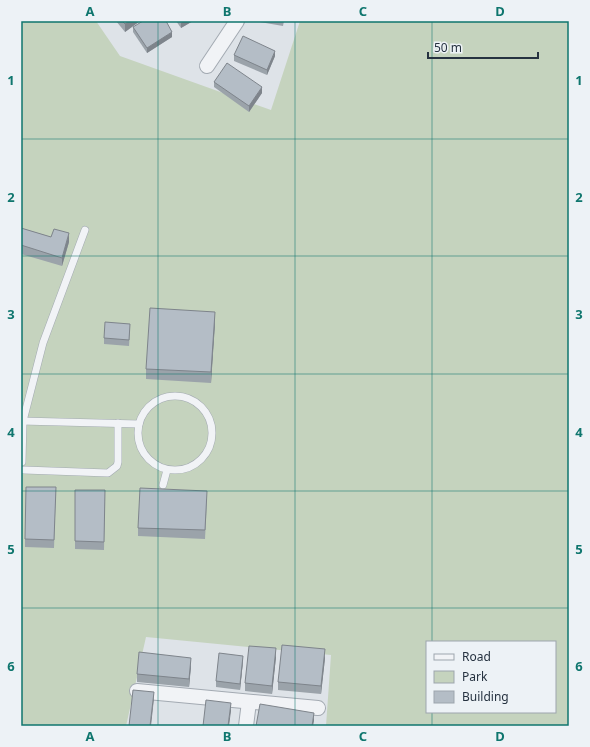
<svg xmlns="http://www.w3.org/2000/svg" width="590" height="747" font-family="'Noto Sans',sans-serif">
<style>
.green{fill:#c5d3be;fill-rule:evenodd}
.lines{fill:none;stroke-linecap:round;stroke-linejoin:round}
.service-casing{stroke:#a3aab2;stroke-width:8}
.minor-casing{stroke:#a3aab2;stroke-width:16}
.service{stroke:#f1f3f6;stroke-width:7}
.minor{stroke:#f1f3f6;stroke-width:14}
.wall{fill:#9ba3aa}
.shaded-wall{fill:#7e848b}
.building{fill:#b4bdc6;stroke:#7e848b}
.grid{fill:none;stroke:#0f766e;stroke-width:1;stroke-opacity:0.55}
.neatline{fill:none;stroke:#0f766e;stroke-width:1.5}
.grid-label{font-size:13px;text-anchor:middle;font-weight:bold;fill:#0f766e}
</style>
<rect width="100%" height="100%" fill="#dee3e8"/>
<path class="green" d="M21,21H96L120,56L271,110L300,21H569V726H326L331,655L146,637L126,726H21ZM427,642H555V712H427Z"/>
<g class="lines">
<defs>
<g id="service">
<circle cx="175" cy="433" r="37"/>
<path d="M21,421L139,424"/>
<path d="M22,462L23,421L43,343L85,230"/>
<path d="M24,470L108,473L117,466L118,462V423"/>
<path d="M163,485L167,470"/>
</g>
<g id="minor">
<path d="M207,66L237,21"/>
<path d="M137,691L318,708"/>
<path d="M246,726L249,702"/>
</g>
</defs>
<use href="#service" class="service-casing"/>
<use href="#minor" class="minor-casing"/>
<use href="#service" class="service"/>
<use href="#minor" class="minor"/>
</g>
<g class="wall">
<path d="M116,21H140L125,32Z"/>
<path d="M176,21H193L181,28Z"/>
<path d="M254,21H284L283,26Z"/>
<path d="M133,27L172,37L147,53L133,32Z"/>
<path d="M234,55L275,56L267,75L234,61Z"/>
<path d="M214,82L262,93L249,112L214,87Z"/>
<path d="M21,228L51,237L69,242L62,266L21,254Z"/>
<path d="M215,323L211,383L146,379V369Z"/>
<path d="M130,330L129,346L104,344V338Z"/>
<path d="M56,487L54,548L25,547V539Z"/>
<path d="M75,490H105L104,550L75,549Z"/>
<path d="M207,499L205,539L138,536V528Z"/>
<path d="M276,657L272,694L245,691V683Z"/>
<path d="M325,658L321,694L278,690V682Z"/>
<path d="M243,661L240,690L216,687V681Z"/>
<path d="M191,666L189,687L137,682V674Z"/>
</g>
<g class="shaded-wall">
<path d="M129,21H140L125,32V24Z"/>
<path d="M184,21H193L181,28V23Z"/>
<path d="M172,32V37L147,53V48Z"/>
<path d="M275,51V56L267,75V70Z"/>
<path d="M262,87V93L249,112V106Z"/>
<path d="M69,233V242L62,266V258Z"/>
<path d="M215,312V323L211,383V372Z"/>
<path d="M276,648V657L272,694V686Z"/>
<path d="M325,649V658L321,694V686Z"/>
<path d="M243,656V661L240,690V684Z"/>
<path d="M191,658V666L189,687V679Z"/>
<path d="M154,692V698L151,726H150Z"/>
<path d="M231,703V711L229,726H228Z"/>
<path d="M314,713V721L313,726H312Z"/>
</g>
<g class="building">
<path d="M122,21H129L125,24Z"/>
<path d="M143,21H166L172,32L147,48L133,27Z"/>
<path d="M243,36L275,51L267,70L234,55Z"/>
<path d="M227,63L262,87L249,106L214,82Z"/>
<path d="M21,228L51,237L54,229L69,233L62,258L21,245Z"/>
<path d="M150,308L215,312L211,372L146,369Z"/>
<path d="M105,322L130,324L129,340L104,338Z"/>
<path d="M26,487H56L54,540L25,539Z"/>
<path d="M140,488L207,491L205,530L138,528Z"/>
<path d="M75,490H105L104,542L75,541Z"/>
<path d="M282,645L325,649L321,686L278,682Z"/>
<path d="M249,646L276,648L272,686L245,683Z"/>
<path d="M139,652L191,658L189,679L137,674Z"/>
<path d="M219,653L243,656L240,684L216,681Z"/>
<path d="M133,690L154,692L150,726H129Z"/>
<path d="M206,700L231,703L228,726H203Z"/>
<path d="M260,704L314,713L312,726H256Z"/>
</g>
<path class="grid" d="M158,21V726M295,21V726M432,21V642M21,139H569M21,256H569M21,374H569M21,491H569M21,608H569M432,712V726"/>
<rect width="590" height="747" fill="none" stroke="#edf2f6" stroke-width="44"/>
<rect x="426" y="641" width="130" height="72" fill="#edf2f6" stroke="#9da5ad"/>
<rect x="434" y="654" width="20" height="6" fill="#f1f3f6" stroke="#9da5ad"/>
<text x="462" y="661" font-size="12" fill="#263240">Road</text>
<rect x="434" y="671" width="20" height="12" fill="#c5d3be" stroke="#9da5ad"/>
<text x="462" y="681" font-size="12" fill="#263240">Park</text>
<rect x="434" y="691" width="20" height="12" fill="#b4bdc6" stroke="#9da5ad"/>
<text x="462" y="701" font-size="12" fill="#263240">Building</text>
<path d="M428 52v6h110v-6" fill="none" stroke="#263240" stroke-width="2"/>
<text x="434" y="52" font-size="12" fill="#263240" stroke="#edf2f6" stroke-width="3" paint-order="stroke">50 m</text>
<rect x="22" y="22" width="546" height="703" class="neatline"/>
<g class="grid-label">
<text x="90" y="16">A</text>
<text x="227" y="16">B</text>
<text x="363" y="16">C</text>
<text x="500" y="16">D</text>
<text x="11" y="85">1</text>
<text x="579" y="85">1</text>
<text x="11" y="202">2</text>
<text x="579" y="202">2</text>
<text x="11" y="319">3</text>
<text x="579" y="319">3</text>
<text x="11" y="437">4</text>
<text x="579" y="437">4</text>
<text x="11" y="554">5</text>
<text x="579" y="554">5</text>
<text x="11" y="671">6</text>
<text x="579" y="671">6</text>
<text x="90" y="741">A</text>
<text x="227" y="741">B</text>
<text x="363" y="741">C</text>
<text x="500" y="741">D</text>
</g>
</svg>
